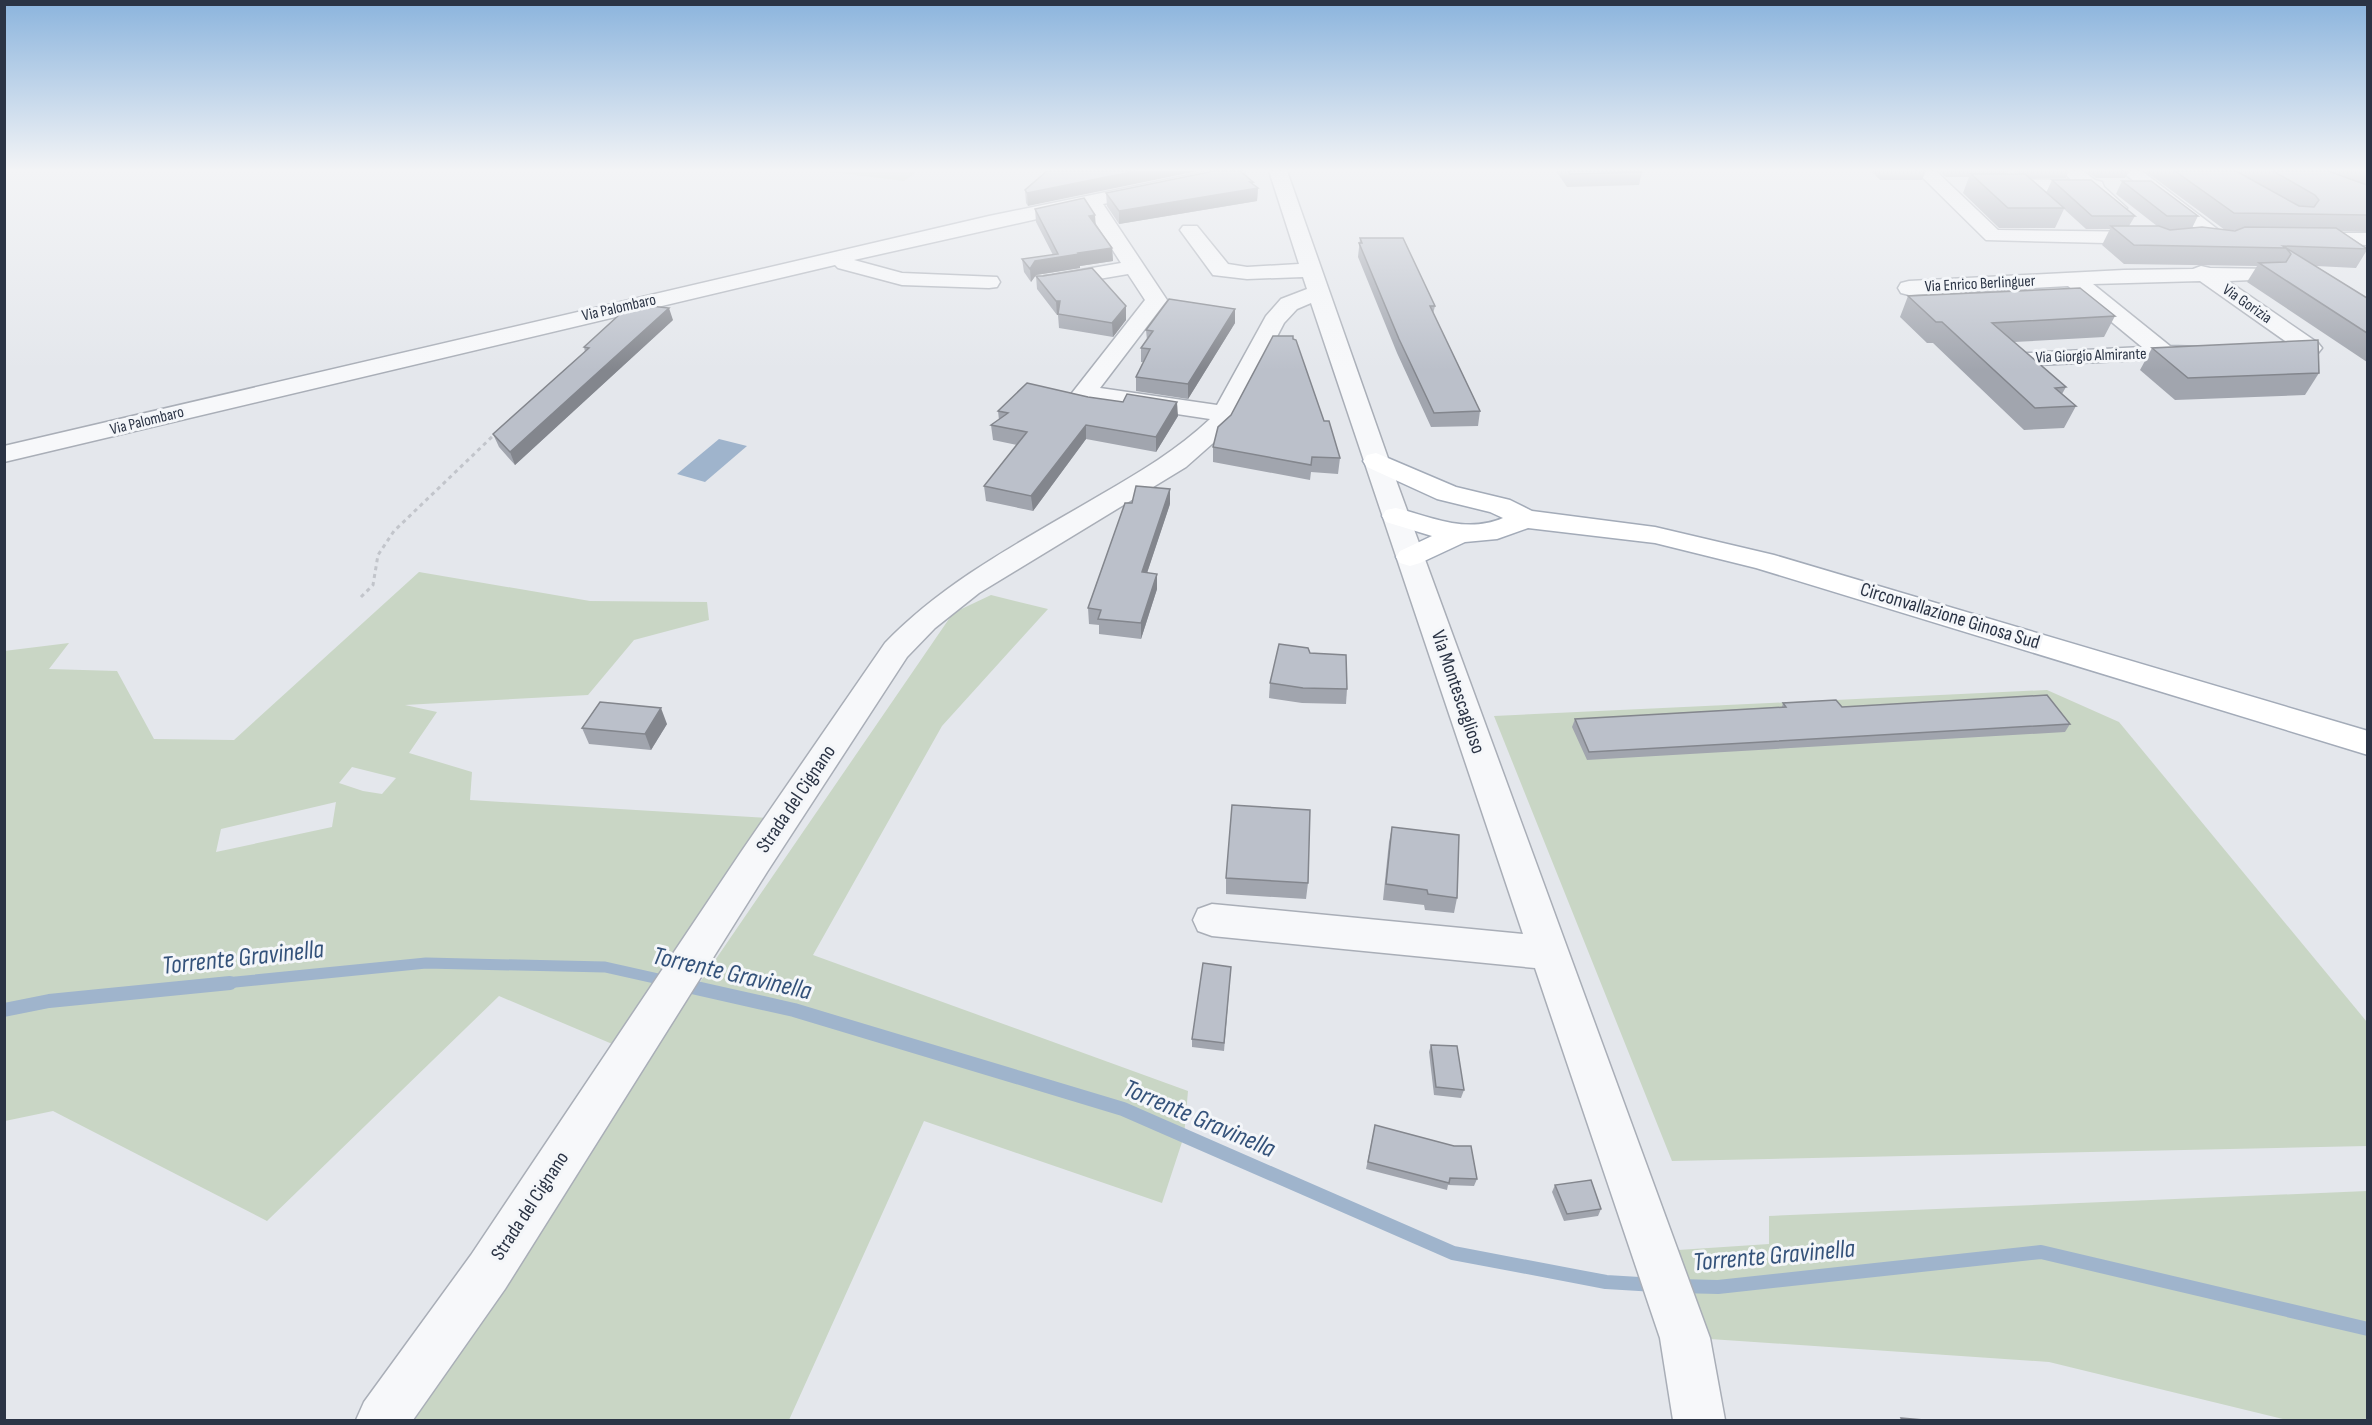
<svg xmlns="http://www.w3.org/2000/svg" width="2372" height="1425" font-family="'Sofia Sans Condensed',sans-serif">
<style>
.green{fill:#c9d6c5;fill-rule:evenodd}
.water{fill:#9fb4cc}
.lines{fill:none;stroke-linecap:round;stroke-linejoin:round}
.stream-far1{stroke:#9fb4cc;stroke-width:11}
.stream{stroke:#9fb4cc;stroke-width:14}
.minor-casing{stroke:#a9aeb7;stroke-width:3}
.major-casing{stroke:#a3abb8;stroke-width:3}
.path{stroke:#c2c5cb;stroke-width:3;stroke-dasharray:4 4;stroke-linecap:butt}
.minor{fill:#f7f8fa;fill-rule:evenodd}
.major{fill:#fff;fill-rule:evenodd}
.wall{fill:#a1a5ae;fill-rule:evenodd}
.shaded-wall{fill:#83868d}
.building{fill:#bbc0ca;stroke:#83868d;stroke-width:1.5}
.labels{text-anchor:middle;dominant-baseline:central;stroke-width:6;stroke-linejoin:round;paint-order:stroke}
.far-street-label{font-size:16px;fill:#2b3445;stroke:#f4f6f9}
.street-label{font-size:20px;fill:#2b3445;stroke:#f4f6f9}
.near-water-label{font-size:26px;font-style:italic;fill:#34527a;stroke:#f4f6f9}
</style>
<rect width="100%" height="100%" fill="#e4e7ec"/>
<g class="green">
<path d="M822,171H918L904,181Z"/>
<path d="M419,572L590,601L707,602L709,620L634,640L588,695L405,705L437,712L409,753L472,772L470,800L769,818L617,1046L499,996L267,1221L53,1111L5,1121L4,651L69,643L49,669L117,671L154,739L234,740ZM352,767L396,778L382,794L363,791L339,783ZM336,802L332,827L216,852L221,829Z"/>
<path d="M991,595L1048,609L942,726L813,955L1188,1091L1184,1136L1162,1203L924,1121L789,1420H400L953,613Z"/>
<path d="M2047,690L2119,722L2367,1022V1146L1672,1161L1494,716Z"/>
<path d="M2367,1191V1420H2287L2049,1362L1710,1339L1678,1250L1769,1244V1216Z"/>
</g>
<path class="water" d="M719,439L747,446L705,482L677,474Z"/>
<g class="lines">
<path class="stream-far1" d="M215,984L426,963L605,967L681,984"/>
<g class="stream">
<path d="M674,983L794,1010L1123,1109L1453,1253L1606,1282L1656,1285"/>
<path d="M4,1010L49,1001L230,983"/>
<path d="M1678,1286L1718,1287L2041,1252L2368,1329"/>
</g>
<defs>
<g id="minor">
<path d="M1209,171H1245L1243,175L1236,177L1103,204L1167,300L1100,388L1217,405L1266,316L1281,299L1307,289L1303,277L1247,279L1213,275L1180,230L1183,226H1197L1228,264L1247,267L1299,264L1269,171H1287L1389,461L1710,1338L1725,1420H1673L1660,1338L1535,968L1212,936L1198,931L1193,920L1198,909L1212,904L1523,934L1311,303L1297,309L1284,323L1229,429L1186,467L979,593L935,628L907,657L767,872L505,1289L413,1420H356L364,1402L471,1255L741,852L885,643C947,579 1026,539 1102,494C1140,472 1177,450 1210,419L1084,400L1075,398L1072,393L1145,300L1128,274L1052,287L1044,286L1041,281L1044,276L1052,275L1121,263L1086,208L854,260L902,273L997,277L1000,282L997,287L989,288L902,285L838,268L835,265L4,462V446L989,216Z"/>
<path d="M1916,171H1936L1998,230L2149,232L2156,234L2159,238L2156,242L2149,244L1986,240Z"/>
<path d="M2063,171H2083L2095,180L2102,182L2104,187L2127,208L2124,212H2110L2085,192L1993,191L1986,189L1983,185L1986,181L1993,179L2071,180Z"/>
<path d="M2121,171H2142L2251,255L2248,259L2241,261L2234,259Z"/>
<path d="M2309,233H2368V245L2302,243L2299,239L2302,235Z"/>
<path d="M2201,266L2210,268L2274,269L2277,274L2274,279L2228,281L2318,343L2322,348L2318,353L2310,355L2302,353L2200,281L2093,284L2170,346L2203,347L2207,352L2203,357L2017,366L2009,364L2005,359L2009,354L2142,347L2068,286L1909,295L1901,293L1898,288L1901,283L1909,281L2124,270L2193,269Z"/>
</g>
<path id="major" d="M1376,453L1456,487L1510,500L1532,511L1655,527L1774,555L2368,731V755L1756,568L1655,543L1528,528L1497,539L1465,542L1420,563L1410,566L1400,563L1396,557L1400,551L1432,536L1386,522L1382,516L1386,510L1396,508C1432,517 1466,534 1503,518L1490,512L1437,499L1367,467L1363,461L1367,455Z"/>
</defs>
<use href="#minor" class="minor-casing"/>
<use href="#major" class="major-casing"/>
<path class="path" d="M361,597L373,585L378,555L394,531L496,433"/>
<use href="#minor" class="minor"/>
<use href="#major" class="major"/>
</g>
<g class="wall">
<path d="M1047,171L1028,206L1026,203L1025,190Z"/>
<path d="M1556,171H1641L1642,172L1639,185L1567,187Z"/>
<path d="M1871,171H1926L1922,180H1880Z"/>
<path d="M1939,171H2069L2066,178H2029L2046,193L2052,180L2135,216L2129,226H2157L2116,194L2122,181L2198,216L2192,228L2235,231L2239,230H2225L2145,171H2367V232L2341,231L2367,248V250L2356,268L2316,266L2367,298V362L2247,282L2257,266L2124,264L2102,245L2110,229H2086L2064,209L2055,228H1999L1963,193L1969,177H1946ZM2013,171L2020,174H2006L2007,172Z"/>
<path d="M2087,171H2129L2125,178H2096Z"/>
<path d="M1253,185L1258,188L1257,201L1119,224L1107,206L1106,193Z"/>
<path d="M1035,209L1096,225L1112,248L1113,261L1080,266V268L1036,275L1031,282L1024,272L1022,259L1053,255L1036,222Z"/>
<path d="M1360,238L1435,306L1433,314L1480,411L1478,426L1431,427L1397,353L1358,257Z"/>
<path d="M1036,276L1126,306V320L1113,337L1059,328L1058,315H1057L1037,289Z"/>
<path d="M1908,296L2115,316L2104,337L2014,342L2066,387L2062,394L2076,406L2064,428L2024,430L1933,343H1927L1900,317Z"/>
<path d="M673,320L515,465L499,447L493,434L585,352L584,347Z"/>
<path d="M1235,323L1188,399L1136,391V377L1143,362H1141V348L1147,340L1146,330Z"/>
<path d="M1293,339L1324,421L1340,458L1338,474L1311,472L1310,480L1213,462V447L1231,415Z"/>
<path d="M2152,348L2319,373L2305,395L2175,400L2140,370Z"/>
<path d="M998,411L1178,416L1156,452L1086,439L1033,511L986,501L984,486L1017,445L993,440L991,425L999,420Z"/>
<path d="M1170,504L1147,573L1157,574V589L1141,639L1099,634V625L1089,624L1088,608Z"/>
<path d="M1310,653L1347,689L1346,704L1302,703L1269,698L1270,683Z"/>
<path d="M1783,703L1842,707L2070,724L2065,732L1587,760L1572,727L1575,719L1782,707Z"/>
<path d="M667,724L651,750L589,744L582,728Z"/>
<path d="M1392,827L1457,898L1454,913L1425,910L1424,905L1383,900L1389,842Z"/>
<path d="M1226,878L1308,883L1306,899L1226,894Z"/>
<path d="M1231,967L1224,1051L1192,1047V1039Z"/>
<path d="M1431,1045L1464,1090L1461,1098L1434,1095L1429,1052Z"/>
<path d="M1375,1125L1477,1179L1474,1186L1448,1185L1447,1190L1366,1169Z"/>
<path d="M1555,1185L1601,1209L1598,1216L1564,1221L1552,1192Z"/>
</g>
<g class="shaded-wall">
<path d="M1136,171H1198L1028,206L1027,193Z"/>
<path d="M1253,182V189L1258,188L1257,201L1119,224V211Z"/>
<path d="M1095,215L1096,228L1089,216Z"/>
<path d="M1112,248L1113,261L1080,266V268L1036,275L1031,282L1030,269L1035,261L1078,253Z"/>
<path d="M1056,301H1060L1058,315H1057Z"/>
<path d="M1126,306V320L1113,337L1112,323Z"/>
<path d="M669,308L673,320L515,465L510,452Z"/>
<path d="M1235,309V323L1188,399V384Z"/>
<path d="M1177,402L1178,416L1156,452V437Z"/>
<path d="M1086,425V439L1033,511L1031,496Z"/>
<path d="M1170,489V504L1142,588V572Z"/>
<path d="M1157,574V589L1141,639V623Z"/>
<path d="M661,708L667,724L651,750L645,734Z"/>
</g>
<g class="building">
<path d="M1047,171H1136L1027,193L1025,190Z"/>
<path d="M1214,171H1240L1253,182H1250L1258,188L1119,211L1106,193Z"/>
<path d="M1568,171H1641L1642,172L1570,174Z"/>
<path d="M2175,171H2236L2299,206L2314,207L2319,200L2315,195L2273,171H2328L2367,185V215L2234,213Z"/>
<path d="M1971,174H2025L2064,208H2008Z"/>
<path d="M2052,180H2091L2135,216H2092Z"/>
<path d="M2122,181H2151L2198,216H2167Z"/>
<path d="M1084,198L1095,215L1089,216L1112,248L1078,253L1079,254L1035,261L1030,269L1022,259L1058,254L1035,209Z"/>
<path d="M2111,226H2159L2170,230L2202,227L2235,231L2245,227L2336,228L2367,249L2283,246L2367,298V333L2259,263L2286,262L2291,254L2286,248L2134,245Z"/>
<path d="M1360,238H1403L1435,306H1430L1480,411L1434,413L1399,339L1359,243H1362Z"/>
<path d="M1092,268L1126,306L1112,323L1058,314L1060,301H1056L1036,276H1043Z"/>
<path d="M2080,288L2115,316L1992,323L2066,387L2055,388L2076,406L2035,408L1942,322H1936L1908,296Z"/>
<path d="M1169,299L1235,309L1188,384L1136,377L1150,349L1141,348L1153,331L1146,330Z"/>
<path d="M631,304L669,308L510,452L493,434L589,348L584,347Z"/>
<path d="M1273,336H1293V339L1296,340L1324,421H1329L1340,458L1312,457L1311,465L1213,447L1218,427L1231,415Z"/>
<path d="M2318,340L2319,373L2188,378L2152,348Z"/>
<path d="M1027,383L1088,397L1123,402L1127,394L1177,402L1156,437L1086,425L1031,496L984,486L1027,432L991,425L1008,413L998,411Z"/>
<path d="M1136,486L1170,489L1142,572L1157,574L1141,623L1098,619L1101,610L1088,608L1125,503H1132Z"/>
<path d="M1279,644L1308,648L1310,653L1346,655L1347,689L1303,688L1270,683Z"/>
<path d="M2047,695L2070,724L1589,752L1575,719L1786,707L1783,703L1836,700L1842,707Z"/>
<path d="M600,702L661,708L645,734L582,728Z"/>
<path d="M1232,805L1310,810L1308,883L1226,878Z"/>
<path d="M1392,827L1459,835L1457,898L1428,894L1427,890L1386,884Z"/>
<path d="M1203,963L1231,967L1224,1043L1192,1039Z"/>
<path d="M1431,1045L1457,1046L1464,1090L1436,1087Z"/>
<path d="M1375,1125L1454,1146H1471L1477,1179L1450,1178L1449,1183L1368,1162Z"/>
<path d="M1591,1180L1601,1209L1567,1214L1555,1185Z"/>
<path d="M1901,1418L1924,1420H1902Z"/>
</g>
<linearGradient id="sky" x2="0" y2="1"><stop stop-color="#8bb4dd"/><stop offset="0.46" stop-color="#f3f4f6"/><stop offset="1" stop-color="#f3f4f6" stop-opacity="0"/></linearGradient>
<rect width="2372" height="370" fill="url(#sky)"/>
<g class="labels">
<g class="far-street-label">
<text transform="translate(1980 284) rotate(-3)">Via Enrico Berlinguer</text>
<text transform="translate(2247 304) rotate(35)">Via Gorizia</text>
<text transform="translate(619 308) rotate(-13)">Via Palombaro</text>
<text transform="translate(2091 356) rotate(-2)">Via Giorgio Almirante</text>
<text transform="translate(147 421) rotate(-14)">Via Palombaro</text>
</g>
<g class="street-label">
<text transform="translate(1950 616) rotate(17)">Circonvallazione Ginosa Sud</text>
<text transform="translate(1458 692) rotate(71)">Via Montescaglioso</text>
<text transform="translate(796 799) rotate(-56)">Strada del Cignano</text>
<text transform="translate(530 1206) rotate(-57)">Strada del Cignano</text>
</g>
<g class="near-water-label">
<text transform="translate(243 958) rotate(-6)">Torrente Gravinella</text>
<text transform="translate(732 974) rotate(13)">Torrente Gravinella</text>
<text transform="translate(1199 1119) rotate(23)">Torrente Gravinella</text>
<text transform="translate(1774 1256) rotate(-5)">Torrente Gravinella</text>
</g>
</g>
<rect width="2372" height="1425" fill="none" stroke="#2b3445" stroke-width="12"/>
</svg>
